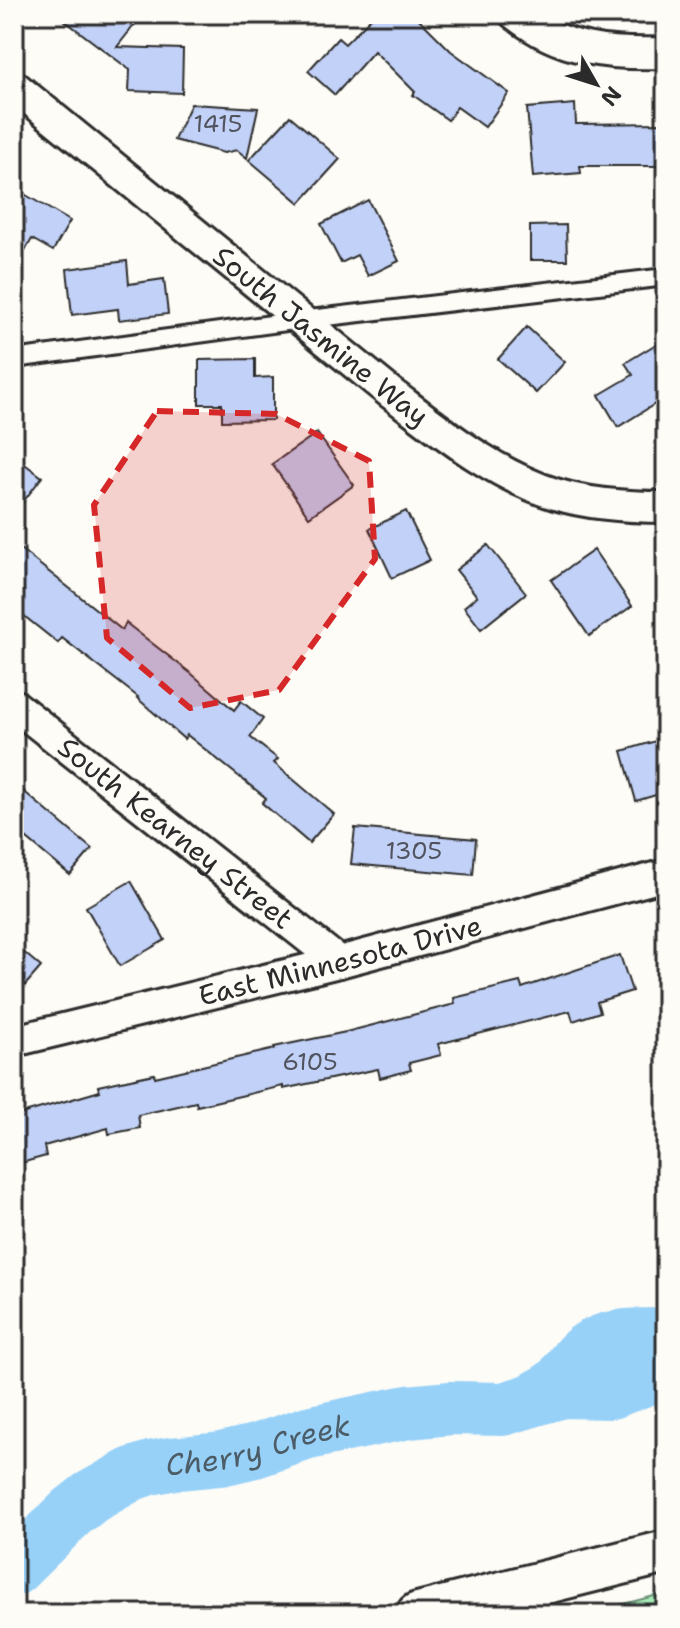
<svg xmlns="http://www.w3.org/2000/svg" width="680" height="1628" font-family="'Shantell Sans',sans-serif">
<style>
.green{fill:#a6edb9;stroke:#688c72;stroke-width:2}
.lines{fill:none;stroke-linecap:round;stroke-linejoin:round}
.river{stroke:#98d1f8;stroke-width:54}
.building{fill:#c2d1f7;stroke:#2b2b2b;stroke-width:2}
.lane-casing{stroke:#2b2b2b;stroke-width:22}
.street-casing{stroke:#2b2b2b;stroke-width:36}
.secondary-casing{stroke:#2b2b2b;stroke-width:48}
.lane{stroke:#fdfcf7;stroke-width:16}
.street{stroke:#fdfcf7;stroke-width:30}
.secondary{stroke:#fdfcf7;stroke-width:42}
.marked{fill:#d62828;fill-opacity:0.2;stroke:#d62828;stroke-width:6;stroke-dasharray:16 10;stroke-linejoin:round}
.labels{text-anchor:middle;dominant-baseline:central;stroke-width:7;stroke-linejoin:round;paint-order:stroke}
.number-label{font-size:24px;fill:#51545e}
.street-label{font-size:28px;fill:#2b2b2b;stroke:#fdfcf7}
.water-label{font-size:30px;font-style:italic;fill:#4c5d68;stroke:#fdfcf7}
</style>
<rect width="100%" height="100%" fill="#fdfcf7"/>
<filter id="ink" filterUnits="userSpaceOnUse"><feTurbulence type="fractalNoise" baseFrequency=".0125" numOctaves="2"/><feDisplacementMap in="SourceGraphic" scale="16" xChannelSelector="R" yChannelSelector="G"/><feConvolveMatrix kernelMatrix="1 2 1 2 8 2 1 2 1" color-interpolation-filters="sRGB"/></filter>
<g filter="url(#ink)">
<path class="green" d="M666,1593V1614H584Z"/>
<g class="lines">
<g class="river">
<path d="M532,1400C544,1393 554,1388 563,1378C569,1370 574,1360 582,1353C603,1333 639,1335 666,1335"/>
<path id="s1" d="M14,1569L72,1512L91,1497L132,1474L150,1468L170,1464L221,1459L255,1451L308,1433L408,1412L451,1408L503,1409L563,1391L611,1392L648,1378L666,1375"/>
</g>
</g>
<g class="building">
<path d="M56,14H143L117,47L183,49L182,93L129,91L130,70Z"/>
<path d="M375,14H414L451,51L509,93L485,127L457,107L448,120L413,95L415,92L374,51L335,95L308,71L338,38L345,44Z"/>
<path d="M191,104L258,108L247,158L237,150L224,153L174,140Z"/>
<path d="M575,104L576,124L666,123V166H580L581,173L533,177L527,108Z"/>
<path d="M290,116L340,159L300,203L249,160Z"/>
<path d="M14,188L70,221L53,251L32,239L14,270Z"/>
<path d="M368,200L399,261L368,276L357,255L341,263L321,224Z"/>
<path d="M566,225L567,260H530V226Z"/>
<path d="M127,261L129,284L164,279L168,314L119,320L118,309L72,315L67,269Z"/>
<path d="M527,327L565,362L536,393L498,359Z"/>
<path d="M666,338V397L618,427L599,395L633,375L625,363Z"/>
<path d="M255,359V378L273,377V420L222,421V404H199V360Z"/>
<path d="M317,433L354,485L309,517L272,464Z"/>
<path d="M14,456L42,477L14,514Z"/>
<path d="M406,511L430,560L392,578L369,529Z"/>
<path d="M14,544L122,630L126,623L193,675L234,710L241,701L263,719L250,737L278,759L274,763L334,814L309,843L262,803L266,798L187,735L184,739L137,698L138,697L62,638L58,643L14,608Z"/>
<path d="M488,545L526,593L481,629L464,607L477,596L456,570Z"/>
<path d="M594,550L632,606L589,636L551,580Z"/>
<path d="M666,738V792L636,801L622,751Z"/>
<path d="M14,783L92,849L70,875L14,828Z"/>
<path d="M355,828L476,839L473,875L351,864Z"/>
<path d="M131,881L165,940L120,966L86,907Z"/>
<path d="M14,944L41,967L14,998Z"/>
<path d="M620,955L632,991L597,1002L600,1012L573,1021L570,1011L438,1044L441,1055L409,1063L411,1070L380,1078L378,1069L283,1089V1086L197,1106L196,1102L138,1115L140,1128L109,1134L108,1128L44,1146L46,1156L14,1165V1116L100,1091L98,1086L154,1074L155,1077L275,1049L274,1047L346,1032L455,1004L454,998L520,982L522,988Z"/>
</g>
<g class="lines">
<defs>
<path id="lane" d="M14,359L301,320L666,277"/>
<g id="street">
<path d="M515,14C561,51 609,55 666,53"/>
<path id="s2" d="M14,86L392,394C442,432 494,475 555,494C591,505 629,507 666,507"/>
<path id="s3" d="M14,705L339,962"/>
<path id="s4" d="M14,1041L339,962L666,875"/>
</g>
<path id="secondary" d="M418,1614L666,1552"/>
</defs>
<use href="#lane" class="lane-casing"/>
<use href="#street" class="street-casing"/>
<use href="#secondary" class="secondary-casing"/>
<use href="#lane" class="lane"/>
<use href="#street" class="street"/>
<use href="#secondary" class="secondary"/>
</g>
</g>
<path class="marked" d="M157,411L276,414L369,461L375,559L279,690L190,708L107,638L94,505Z"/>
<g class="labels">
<g class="number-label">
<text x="218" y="124">1415</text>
<text x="414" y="851">1305</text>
<text x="310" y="1062">6105</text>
</g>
<g class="street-label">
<text stroke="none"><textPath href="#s2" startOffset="396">South Jasmine Way</textPath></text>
<text stroke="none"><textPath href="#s3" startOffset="206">South Kearney Street</textPath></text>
<text stroke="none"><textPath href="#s4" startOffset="336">East Minnesota Drive</textPath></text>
</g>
<g class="water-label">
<text stroke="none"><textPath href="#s1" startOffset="282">Cherry Creek</textPath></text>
</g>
</g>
<rect width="680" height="1628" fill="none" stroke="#fdfcf7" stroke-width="48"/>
<rect x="24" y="24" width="632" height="1580" fill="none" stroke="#2b2b2b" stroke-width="3" filter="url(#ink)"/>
<g transform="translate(596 84) rotate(129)" stroke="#fdfcf7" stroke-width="6" paint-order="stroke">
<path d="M0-6L14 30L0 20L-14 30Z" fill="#2b2b2b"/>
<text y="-12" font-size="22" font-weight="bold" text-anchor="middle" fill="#2b2b2b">N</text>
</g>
</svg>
